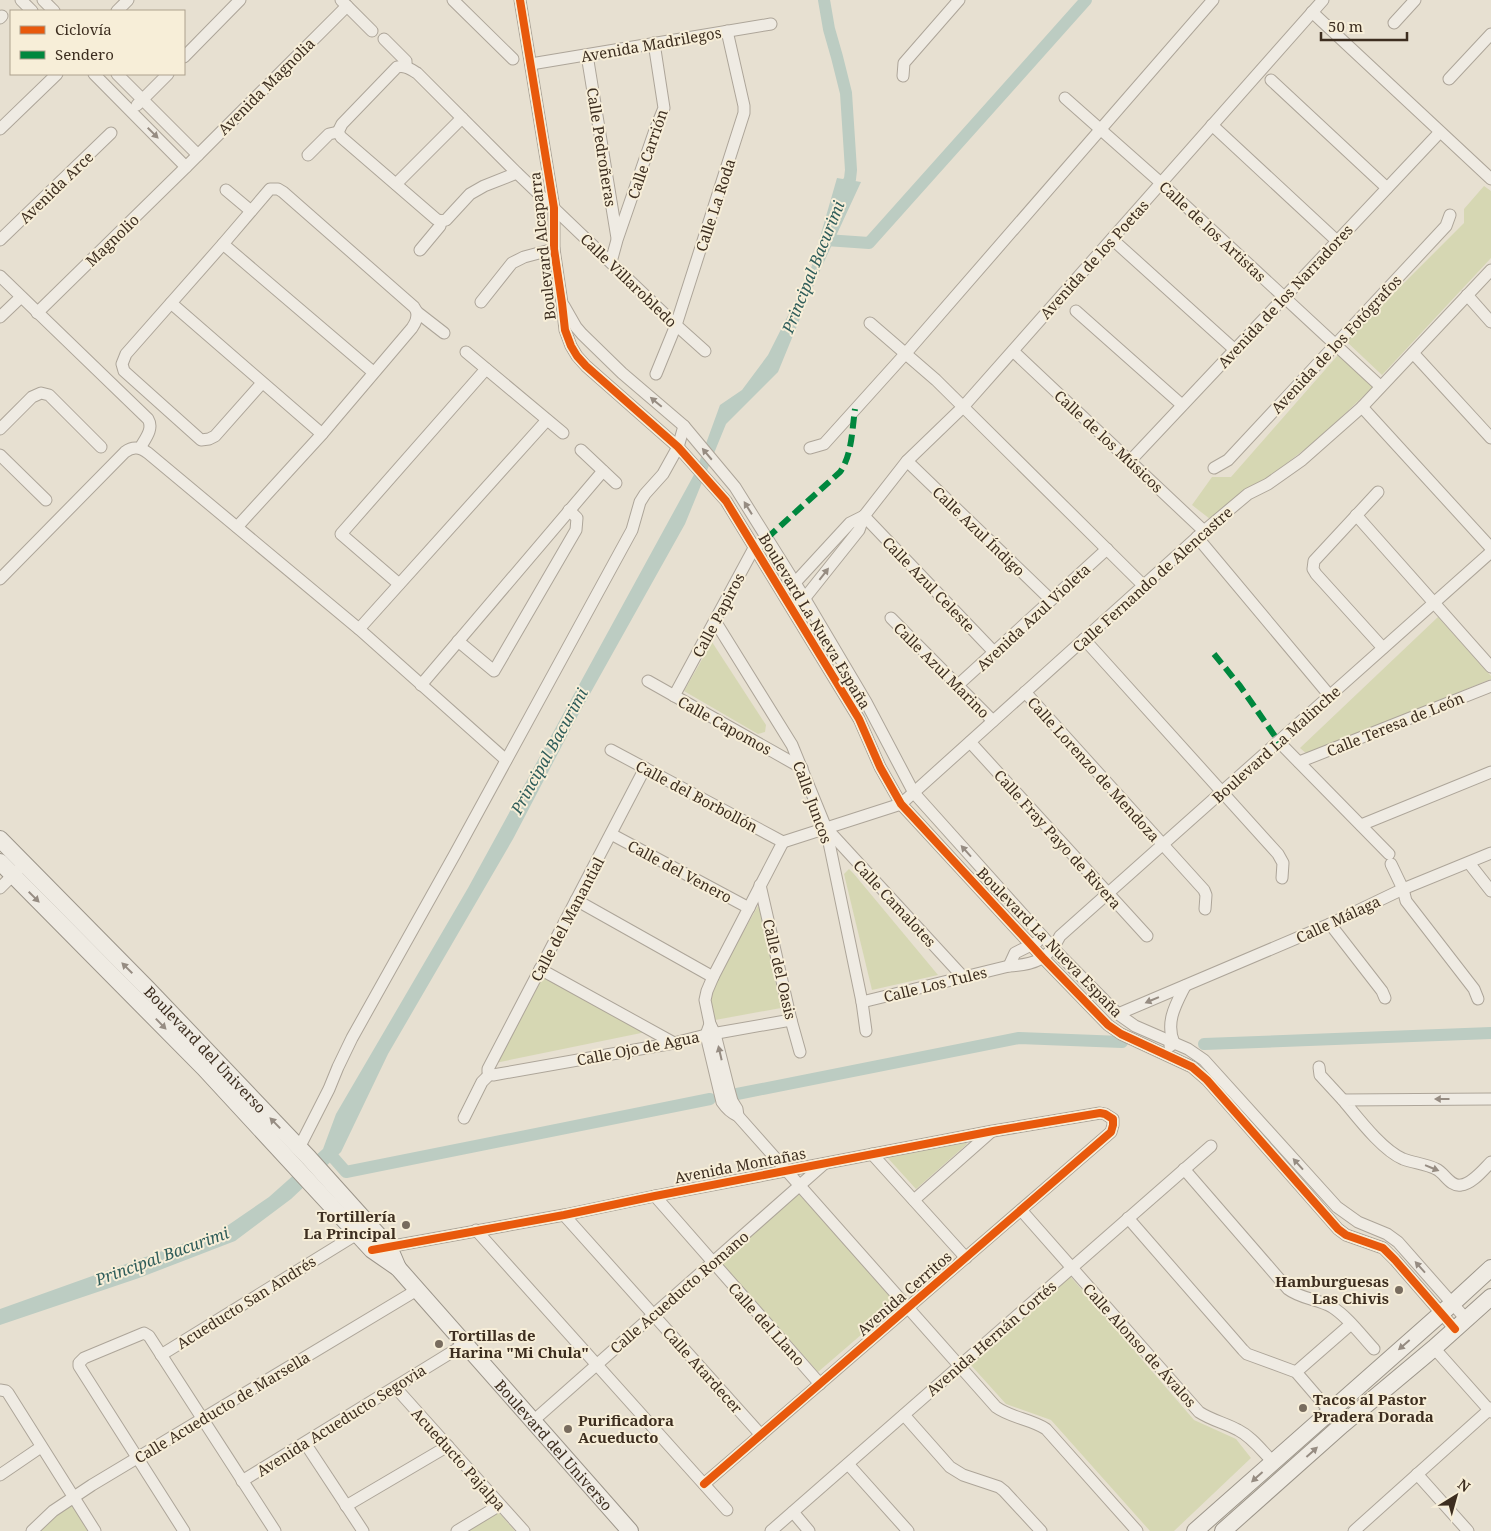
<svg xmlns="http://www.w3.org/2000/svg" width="1491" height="1531" font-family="'Noto Serif',serif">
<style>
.green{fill:#d6d7b3}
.water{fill:#bcccc2}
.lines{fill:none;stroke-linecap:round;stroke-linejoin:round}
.canal{stroke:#bcccc2;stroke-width:12}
.street-casing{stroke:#ada599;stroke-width:13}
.secondary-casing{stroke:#9c958a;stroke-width:18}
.street{stroke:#efebe3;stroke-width:11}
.secondary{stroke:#efebe3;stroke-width:16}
.quiet{stroke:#00873e;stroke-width:6;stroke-dasharray:12 6;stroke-linecap:butt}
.cycleway-casing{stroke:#f7eed8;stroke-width:11}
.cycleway{stroke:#e8590c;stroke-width:8}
.oneway{fill:#968c82}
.poi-dot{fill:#786c5e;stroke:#f7eed8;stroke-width:2}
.labels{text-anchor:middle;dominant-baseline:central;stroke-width:4;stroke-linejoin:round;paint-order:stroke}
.street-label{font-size:15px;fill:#3d2e20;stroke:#f7eed8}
.poi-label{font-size:15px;font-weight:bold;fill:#3d2e20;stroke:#f7eed8;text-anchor:start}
.water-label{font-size:16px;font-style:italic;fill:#2f5d5a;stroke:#f7eed8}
</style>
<rect width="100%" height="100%" fill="#e7e0d1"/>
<g class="green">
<path d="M1484,186L1491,191V258L1382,375L1346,341L1464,223V209Z"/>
<path d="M1338,355L1373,387L1318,439L1266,479L1210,519L1192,505L1212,477H1231Z"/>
<path d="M1438,617L1491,676V679L1307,754L1300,748Z"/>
<path d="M712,642L766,725L765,732L758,734L684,691Z"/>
<path d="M849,869L854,874L938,975L872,990L844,874Z"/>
<path d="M759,904L781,1008L715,1020L709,993Z"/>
<path d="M541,974L646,1032L495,1063Z"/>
<path d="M965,1141L967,1144L916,1189L886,1156Z"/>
<path d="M797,1192L898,1303L818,1372L720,1261Z"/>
<path d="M1070,1276L1194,1420L1236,1439L1251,1458L1174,1531H1150L1051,1420L1006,1404L969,1363Z"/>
<path d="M69,1496L91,1531H31Z"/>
<path d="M494,1507L515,1531H457Z"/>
</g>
<path class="water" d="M837,178L861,182L817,277L778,372L726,424L685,524L577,717L513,839L388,1054L341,1152L291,1199L235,1241L139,1278L0,1325V1309L221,1230L269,1197L323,1149L336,1114L468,888L696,471L720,405L742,390L768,355L810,272Z"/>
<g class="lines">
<g class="canal">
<path d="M824,0L829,29L837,57L846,93L851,170L850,179L842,195"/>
<path d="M826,240L869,243L1086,0"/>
<path d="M1204,1044L1491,1033"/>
<path d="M737,1094L1019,1038L1122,1042"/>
<path d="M331,1155L346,1172L710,1099"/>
</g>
<defs>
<g id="street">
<path d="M21,0L32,11"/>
<path d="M43,0L54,11"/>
<path d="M341,0L372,31"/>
<path d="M453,0L513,59"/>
<path d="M520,0L554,208V249L562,303L565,330L571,346L577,356L586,366L678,447L726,501L859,719L880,767L901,804L1043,958L1108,1025L1121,1034L1192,1067L1207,1080L1338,1229L1346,1235L1383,1248L1395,1260L1455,1329"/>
<path d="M117,11L128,0"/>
<path d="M1312,12L1491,179"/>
<path d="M0,18L2,16"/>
<path d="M1394,23L1415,0"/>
<path d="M384,39L406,61V67"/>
<path d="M587,55L617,238"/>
<path d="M184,57L240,0"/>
<path d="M531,64L771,24"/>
<path d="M94,74L186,167"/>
<path d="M117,74L198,155"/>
<path d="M903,76L904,63L959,0"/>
<path d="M1449,79L1491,34"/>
<path d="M1271,80L1387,188"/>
<path d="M1065,98L1161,183L1380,386"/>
<path d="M137,105L168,74"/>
<path d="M1212,125L1337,241"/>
<path d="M0,129L57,74"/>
<path d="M338,132L342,124L397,67C405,65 410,69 417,73L517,173L676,325L705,351"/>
<path d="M338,132L341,137L436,219L441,221L446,220L470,194L484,186L517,173"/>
<path d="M308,155L329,134L338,132"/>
<path d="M396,184L462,118"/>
<path d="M226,190L251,211"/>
<path d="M1112,239L1235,350"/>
<path d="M0,240L111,133"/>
<path d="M223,244L373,372"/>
<path d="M420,250L440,226L441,221"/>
<path d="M611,262L617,240L655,130L664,108L654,43"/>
<path d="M0,276L148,419C154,429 145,439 140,448"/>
<path d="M1467,295L1491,322"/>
<path d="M481,302L512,263L524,257L554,249"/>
<path d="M171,303L322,434"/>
<path d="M564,306L576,327L582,334L622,373L684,426L735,487L805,599L866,702L914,793L1054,949L1118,1014L1135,1026L1188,1049L1204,1060L1337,1207L1358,1222L1387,1234L1398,1242L1466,1319"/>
<path d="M1076,311L1182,405"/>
<path d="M37,313L186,167L347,6"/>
<path d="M0,317L21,297"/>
<path d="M870,323L936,380L1144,586"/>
<path d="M1013,351L1204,531"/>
<path d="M466,352L563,433"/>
<path d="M1413,353L1491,438"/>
<path d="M656,374L676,325L744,113V106L727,31"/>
<path d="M262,383L215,436L209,439L201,440L124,371L122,364L126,354L223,244L270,189H278L283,192L414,307L417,312L444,333"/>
<path d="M1362,407L1491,548"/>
<path d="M0,429L32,397L41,393L49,395L101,447"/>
<path d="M810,448L824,444L906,353L1213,0"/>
<path d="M581,450L616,483"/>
<path d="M0,455L46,500"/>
<path d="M907,461L1051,600"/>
<path d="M1130,461L1440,132"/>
<path d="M1214,468L1228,460L1446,226L1450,215"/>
<path d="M1378,492L1314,561L1313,569L1316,574L1383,648"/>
<path d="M1356,515L1491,667"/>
<path d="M864,516L994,652"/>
<path d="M237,527L322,434L412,328C416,322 417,319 417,312"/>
<path d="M1197,537L1330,696"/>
<path d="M0,579L125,452C133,446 140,447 148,453L359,629L506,760"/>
<path d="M399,584L341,534L486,369"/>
<path d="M791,587L850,523L864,516"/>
<path d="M800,604L859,530L864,516L907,461L963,407L1323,0"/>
<path d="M891,618L993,721"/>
<path d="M715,621L792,745L826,828L862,1002L866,1031"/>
<path d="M359,629L547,420"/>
<path d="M1084,639L1278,854L1283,863L1282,878"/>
<path d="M458,641L494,671L576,530L577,518L569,510"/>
<path d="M648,681L802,768"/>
<path d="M421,685L603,471"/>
<path d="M958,685L1107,549"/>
<path d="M1025,692L1204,890L1206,895L1205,909"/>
<path d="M674,696L754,548L759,544"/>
<path d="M970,742L1147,936"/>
<path d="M1279,742L1389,854"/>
<path d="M611,750L783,842"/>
<path d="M1299,762L1491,686"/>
<path d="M645,768L488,1069V1072L493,1075L674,1043L706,1035L791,1020"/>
<path d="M1361,825L1491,772"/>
<path d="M827,829L964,978"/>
<path d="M611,834L749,908"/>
<path d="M783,842L901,804L1204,531L1248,494L1268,484L1302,460L1362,407L1491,270"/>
<path d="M1469,863L1491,891"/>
<path d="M1391,864L1403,889L1406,901L1474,989L1478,999"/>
<path d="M760,885L791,1020L800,1052"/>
<path d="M0,888L18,870"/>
<path d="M576,900L713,977"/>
<path d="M1330,924L1382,991L1385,998"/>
<path d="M1009,966L1015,953L1037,942"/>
<path d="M540,969L674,1043"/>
<path d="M862,1002L1009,966C1034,965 1049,959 1060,936L1491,552"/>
<path d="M1118,1014L1330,924L1403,889L1491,853"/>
<path d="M710,1024L706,1035L722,1102C726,1108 731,1113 738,1116L996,1407C1011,1418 1031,1419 1046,1429L1137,1531"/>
<path d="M1170,1046L1174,1043C1165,1022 1176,1004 1185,986"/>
<path d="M1319,1067L1320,1075L1343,1100"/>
<path d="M1491,1099L1343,1100C1358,1118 1382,1150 1403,1159C1414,1163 1426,1164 1436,1169C1445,1173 1450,1187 1461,1185C1472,1184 1483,1170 1491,1162"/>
<path d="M738,1116L737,1109L732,1101L729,1090L715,1034L710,1024L705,1000L707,991L713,977L783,842"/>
<path d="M464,1118L482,1082L490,1074"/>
<path d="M299,1148L329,1089L338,1067L352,1038L455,854L632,530L640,502L645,494L663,474L678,447L684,426"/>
<path d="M872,1154L966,1258"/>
<path d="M1184,1169L1288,1289C1301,1299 1318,1299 1332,1307C1348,1317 1361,1335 1374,1349"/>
<path d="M655,1196L820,1384"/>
<path d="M914,1200L991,1132"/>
<path d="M1021,1210L1199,1412C1211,1420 1225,1423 1238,1430C1252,1437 1262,1451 1273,1462"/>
<path d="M564,1215L761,1435"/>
<path d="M1128,1218L1243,1350L1247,1354L1296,1372L1334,1416"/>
<path d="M476,1230L727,1510"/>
<path d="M382,1248L564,1215L655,1196L993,1131L1100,1113L1105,1114L1113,1119V1125L1111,1132L704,1484"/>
<path d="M1434,1348L1491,1412"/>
<path d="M161,1355L357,1234"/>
<path d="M1296,1372L1351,1324"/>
<path d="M395,1387L524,1531"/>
<path d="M0,1390L6,1391L8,1393L95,1531"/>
<path d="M904,1415L950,1467L963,1475L999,1487L1004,1491L1041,1531"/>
<path d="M533,1421L824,1164"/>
<path d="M305,1443L363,1531"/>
<path d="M848,1464L908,1531"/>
<path d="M1417,1474L1468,1531"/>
<path d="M0,1475L41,1447"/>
<path d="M242,1481L465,1344"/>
<path d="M346,1506L448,1446"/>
<path d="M793,1512L809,1531"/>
<path d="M32,1531L53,1511L92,1485L417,1290"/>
<path d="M184,1531L79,1366V1363L84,1358L144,1333L149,1336L275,1531"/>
<path d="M457,1531L500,1505"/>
<path d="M771,1531L1211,1146"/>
<path d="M1354,1531L1491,1408"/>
</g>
<g id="secondary">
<path id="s1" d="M0,839L147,988L309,1158L389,1247L398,1268"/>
<path id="s2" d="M0,862L204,1068L372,1250L398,1268L630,1531"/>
<path d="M1195,1531L1453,1303L1491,1268"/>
<path d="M1223,1531L1342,1425L1434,1348L1491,1297"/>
</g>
</defs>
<use href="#street" class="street-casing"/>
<use href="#secondary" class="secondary-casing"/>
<use href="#street" class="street"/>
<use href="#secondary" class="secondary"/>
<g class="quiet">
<path d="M767,538L840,472C852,455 852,430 855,409"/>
<path d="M1214,654L1240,686L1279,742"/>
</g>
<defs>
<g id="cycleway">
<path d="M520,0L554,208V249L562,303L565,330L571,346L577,356L586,366L678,447L726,501L859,719L880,767L901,804L1043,958L1108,1025L1121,1034L1192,1067L1207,1080L1338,1229L1346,1235L1383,1248L1395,1260L1455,1329"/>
<path d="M372,1250L564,1215L655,1196L993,1131L1100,1113L1105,1114L1113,1119V1125L1111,1132L704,1484"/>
</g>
</defs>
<use href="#cycleway" class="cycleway-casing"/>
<use href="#cycleway" class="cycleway"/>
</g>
<defs><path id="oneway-solid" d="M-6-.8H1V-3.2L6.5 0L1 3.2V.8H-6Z" transform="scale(1.25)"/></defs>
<g class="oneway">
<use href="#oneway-solid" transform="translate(153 133) rotate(45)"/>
<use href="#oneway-solid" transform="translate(656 402) rotate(-140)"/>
<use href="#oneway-solid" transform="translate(707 454) rotate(-130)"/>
<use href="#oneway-solid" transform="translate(748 508) rotate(-122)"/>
<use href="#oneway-solid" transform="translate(824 574) rotate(-52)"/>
<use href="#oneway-solid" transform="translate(966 851) rotate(-132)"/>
<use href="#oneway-solid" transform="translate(34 897) rotate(45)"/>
<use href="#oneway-solid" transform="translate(127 968) rotate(-135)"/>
<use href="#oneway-solid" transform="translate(1152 1000) rotate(157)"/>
<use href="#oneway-solid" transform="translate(161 1024) rotate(46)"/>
<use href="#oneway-solid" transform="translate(720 1053) rotate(-103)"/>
<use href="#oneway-solid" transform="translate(1442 1099) rotate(180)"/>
<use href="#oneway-solid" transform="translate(275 1123) rotate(-134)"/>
<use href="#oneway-solid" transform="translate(1298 1164) rotate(-132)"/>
<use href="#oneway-solid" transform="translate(1432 1168) rotate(22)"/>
<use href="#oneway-solid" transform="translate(1420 1267) rotate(-132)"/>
<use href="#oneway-solid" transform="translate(1404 1345) rotate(139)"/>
<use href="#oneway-solid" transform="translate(1312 1452) rotate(-42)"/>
<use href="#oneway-solid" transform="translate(1257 1477) rotate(138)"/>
</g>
<g class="poi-dot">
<circle cx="406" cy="1225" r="5"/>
<circle cx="1399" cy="1290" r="5"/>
<circle cx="439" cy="1344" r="5"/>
<circle cx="1303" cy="1408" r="5"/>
<circle cx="568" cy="1429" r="5"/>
</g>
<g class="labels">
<g class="street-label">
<text transform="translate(651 44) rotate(-10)">Avenida Madrilegos</text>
<text transform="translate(266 86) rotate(-45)">Avenida Magnolia</text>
<text transform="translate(602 147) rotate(81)">Calle Pedroñeras</text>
<text transform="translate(647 154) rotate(-71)">Calle Carrión</text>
<text transform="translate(56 187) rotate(-44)">Avenida Arce</text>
<text transform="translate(715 205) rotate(-72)">Calle La Roda</text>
<text transform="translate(1213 231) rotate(43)">Calle de los Artistas</text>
<text transform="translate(112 240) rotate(-44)">Magnolio</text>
<text transform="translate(542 246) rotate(-96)">Boulevard Alcaparra</text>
<text transform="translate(1094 259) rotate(-48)">Avenida de los Poetas</text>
<text transform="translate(629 280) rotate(44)">Calle Villarobledo</text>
<text transform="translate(1285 296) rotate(-47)">Avenida de los Narradores</text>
<text transform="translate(1336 344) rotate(-47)">Avenida de los Fotógrafos</text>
<text transform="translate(1109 441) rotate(43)">Calle de los Músicos</text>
<text transform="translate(979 531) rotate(44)">Calle Azul Índigo</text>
<text transform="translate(1152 579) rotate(-42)">Calle Fernando de Alencastre</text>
<text transform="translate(929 584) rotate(46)">Calle Azul Celeste</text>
<text transform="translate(718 615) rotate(-62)">Calle Papiros</text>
<text transform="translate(1033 617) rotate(-43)">Avenida Azul Violeta</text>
<text transform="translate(815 621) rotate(59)">Boulevard La Nueva España</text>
<text transform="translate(942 670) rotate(45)">Calle Azul Marino</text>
<text transform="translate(1395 724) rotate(-22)">Calle Teresa de León</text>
<text transform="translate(725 725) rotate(29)">Calle Capomos</text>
<text transform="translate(1276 744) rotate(-42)">Boulevard La Malinche</text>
<text transform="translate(1094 769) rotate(48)">Calle Lorenzo de Mendoza</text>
<text transform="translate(697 796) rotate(28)">Calle del Borbollón</text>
<text transform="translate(813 802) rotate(70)">Calle Juncos</text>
<text transform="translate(1058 839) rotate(48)">Calle Fray Payo de Rivera</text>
<text transform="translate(680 871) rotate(28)">Calle del Venero</text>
<text transform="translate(895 903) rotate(47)">Calle Camalotes</text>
<text transform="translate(567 919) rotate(-62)">Calle del Manantial</text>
<text transform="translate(1338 919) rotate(-25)">Calle Málaga</text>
<text transform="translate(1050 942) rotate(46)">Boulevard La Nueva España</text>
<text transform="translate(780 969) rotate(77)">Calle del Oasis</text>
<text transform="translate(935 984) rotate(-14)">Calle Los Tules</text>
<text transform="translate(638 1048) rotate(-11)">Calle Ojo de Agua</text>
<text stroke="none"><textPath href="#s1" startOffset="294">Boulevard del Universo</textPath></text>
<text transform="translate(740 1165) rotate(-11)">Avenida Montañas</text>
<text transform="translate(679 1292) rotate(-41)">Calle Acueducto Romano</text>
<text transform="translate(904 1293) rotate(-41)">Avenida Cerritos</text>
<text transform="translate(246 1302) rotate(-32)">Acueducto San Andrés</text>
<text transform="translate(767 1324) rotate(48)">Calle del Llano</text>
<text transform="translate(991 1338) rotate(-41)">Avenida Hernán Cortés</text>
<text transform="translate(1140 1345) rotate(48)">Calle Alonso de Ávalos</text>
<text transform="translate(703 1370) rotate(48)">Calle Atardecer</text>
<text transform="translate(222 1407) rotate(-31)">Calle Acueducto de Marsella</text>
<text transform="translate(341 1420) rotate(-32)">Avenida Acueducto Segovia</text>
<text stroke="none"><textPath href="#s2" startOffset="805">Boulevard del Universo</textPath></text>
<text transform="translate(459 1459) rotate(48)">Acueducto Pajalpa</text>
</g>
<g class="poi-label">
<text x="396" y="1216" text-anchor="end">Tortillería<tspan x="396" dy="17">La Principal</tspan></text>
<text x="1389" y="1281" text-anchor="end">Hamburguesas<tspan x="1389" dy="17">Las Chivis</tspan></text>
<text x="449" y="1335">Tortillas de<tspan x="449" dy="17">Harina "Mi Chula"</tspan></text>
<text x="1313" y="1399">Tacos al Pastor<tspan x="1313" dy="17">Pradera Dorada</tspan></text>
<text x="578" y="1420">Purificadora<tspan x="578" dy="17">Acueducto</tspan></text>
</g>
<g class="water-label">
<text transform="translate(813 267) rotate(-68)">Principal Bacurimi</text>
<text transform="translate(549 751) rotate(-61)">Principal Bacurimi</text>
<text transform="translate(162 1256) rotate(-20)">Principal Bacurimi</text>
</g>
</g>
<rect x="10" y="10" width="175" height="65" fill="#f7eed8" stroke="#ada18e"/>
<rect x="20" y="26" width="25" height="8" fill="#e8590c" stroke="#ada18e"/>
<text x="55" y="35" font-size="15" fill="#3d2e20">Ciclovía</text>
<rect x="20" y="51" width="25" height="8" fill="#00873e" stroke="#ada18e"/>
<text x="55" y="60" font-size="15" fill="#3d2e20">Sendero</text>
<g transform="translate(1456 1496) rotate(37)" stroke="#f7eed8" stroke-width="4" paint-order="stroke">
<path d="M0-4L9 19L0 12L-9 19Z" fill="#3d2e20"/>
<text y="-8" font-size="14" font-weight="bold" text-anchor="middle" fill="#3d2e20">N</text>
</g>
<path d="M1321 32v8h86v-8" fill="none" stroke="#3d2e20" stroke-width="2.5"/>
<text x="1328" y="32" font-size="15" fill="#3d2e20" stroke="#f7eed8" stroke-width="4" paint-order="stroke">50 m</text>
</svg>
